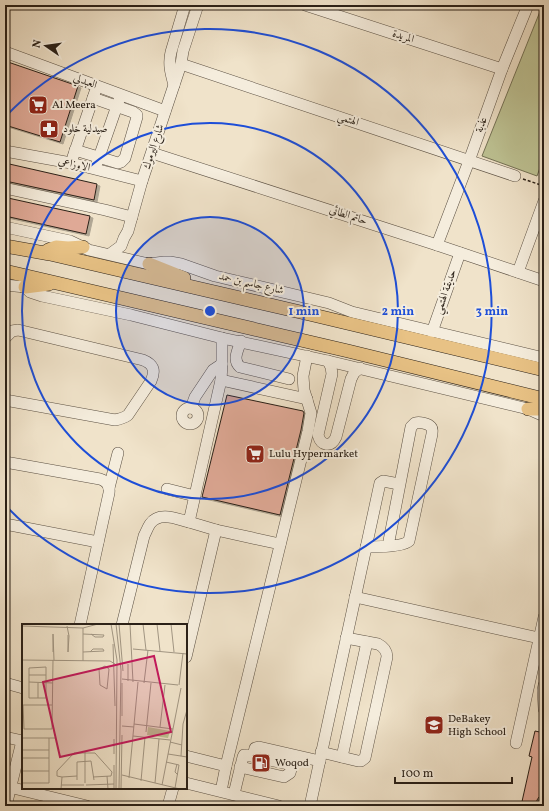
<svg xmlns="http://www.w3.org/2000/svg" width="549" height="811" font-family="Vollkorn,Amiri,serif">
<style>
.green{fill:#bec394;stroke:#747256}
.building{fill:#dfa996;stroke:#2a2017;filter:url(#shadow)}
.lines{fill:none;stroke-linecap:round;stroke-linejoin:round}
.minor-casing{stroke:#5c5144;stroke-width:12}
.major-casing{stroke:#2a2017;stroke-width:14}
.path{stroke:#2a2017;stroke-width:1.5;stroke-dasharray:3 2;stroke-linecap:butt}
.minor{stroke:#f5eddd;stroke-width:11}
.major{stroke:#e8c285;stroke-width:13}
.ring{fill:none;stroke:#1d4ed8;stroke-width:2}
.labels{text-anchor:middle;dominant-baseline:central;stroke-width:4;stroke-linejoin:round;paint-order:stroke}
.street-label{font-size:11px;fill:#2a2017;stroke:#f5eddd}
.poi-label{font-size:11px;fill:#2a2017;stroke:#f5eddd;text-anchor:start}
.inset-road{fill:none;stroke:#a19582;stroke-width:1}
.view{fill:#c2185b;fill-opacity:0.15;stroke:#c2185b;stroke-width:2}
.inset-edge{fill:none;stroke:#2a2017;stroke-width:2}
.centre{fill:#1d4ed8;stroke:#f5eddd;stroke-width:2}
.ring-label{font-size:12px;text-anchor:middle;font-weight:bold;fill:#1d4ed8;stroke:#f5eddd;stroke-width:4;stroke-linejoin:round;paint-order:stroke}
</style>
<defs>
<filter id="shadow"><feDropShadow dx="3" dy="2" stdDeviation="0" flood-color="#0004"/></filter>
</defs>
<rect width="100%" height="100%" fill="#f0e3ca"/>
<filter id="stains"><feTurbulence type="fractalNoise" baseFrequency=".005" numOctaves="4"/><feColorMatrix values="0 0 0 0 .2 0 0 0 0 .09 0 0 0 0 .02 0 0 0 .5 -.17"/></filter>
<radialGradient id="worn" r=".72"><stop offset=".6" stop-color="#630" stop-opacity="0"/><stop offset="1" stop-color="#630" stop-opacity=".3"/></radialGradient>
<path class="green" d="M541,9L544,11V157L537,176L482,156Z"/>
<g class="building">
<path d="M5,61L78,86L60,142L5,125Z"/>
<path d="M5,163L97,184L94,200L10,182H5Z"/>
<path d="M8,198L90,216L86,234L5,216V210Z"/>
<path d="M227,395L303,411L304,413L301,430L280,515L202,497Z"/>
<path d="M535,731L544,733V790H543L541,796L539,797L537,800L536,806H521L532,757L529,756Z"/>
</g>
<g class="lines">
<defs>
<g id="minor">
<path d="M305,5L502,69"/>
<path d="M5,52L165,111"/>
<path d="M181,64L515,176"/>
<path d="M174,85C171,74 168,64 171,52L185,5"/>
<path d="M75,150L118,163L121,162L125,158L137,117V115L133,112L93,98"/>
<path d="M5,151L71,163L142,181"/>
<path d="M152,153L437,245L544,281"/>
<path d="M73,157L95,92"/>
<path d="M97,163L119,100"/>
<path d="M9,189L105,210L132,217"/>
<path d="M5,227L70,241L89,250L136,261L149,264L164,262H170L181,264L215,276L329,303L352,312L544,358"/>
<path d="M437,245L469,161L502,69L528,5"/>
<path d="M110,254L121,246L124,238L128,231L142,181L181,64L183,51L198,5"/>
<path d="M518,272L544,201"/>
<path d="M5,285L25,287L30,292L42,296L131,315L222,338L328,361L528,409L544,416"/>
<path d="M432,332L460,253"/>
<path d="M5,338L12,331L18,330L143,360C153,364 156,370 151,381L128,415C124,418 120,419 115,420L5,400"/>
<path d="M241,341C238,350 232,360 240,367L289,379"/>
<path d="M328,361L331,367L332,374L318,435C321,446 331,448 336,437L351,379L354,373L360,368"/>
<path d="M221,380L307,399"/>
<path d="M191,408L195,397L213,370L222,364"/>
<circle cx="190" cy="416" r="8"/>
<path d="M5,462L100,479C107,481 110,486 109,493L80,625"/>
<path d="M109,488L118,453"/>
<path d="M167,489L195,496"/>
<path d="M189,522L216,530"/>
<path d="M5,524L98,542"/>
<path d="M366,547C376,547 403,547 409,541L432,434C432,431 433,429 431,427C428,423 419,422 415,423L411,427L388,546"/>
<path d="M355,597L539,638"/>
<path d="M122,625L144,536C146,532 148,527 150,524C159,511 177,519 189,522L221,380L222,364V338"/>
<path d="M186,657L216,530L280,544"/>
<path d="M5,683L23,688"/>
<path d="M544,685L543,690L544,709"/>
<path d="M5,737L23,741"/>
<path d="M516,743L544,617"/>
<path d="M321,752L358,761H361L365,758L387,657C387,651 384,647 378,644L346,638"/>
<path d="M186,756L226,766L308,431L311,413L304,390L303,376L307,356"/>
<path d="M253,756L255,748L259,747L320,761"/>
<path d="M342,757L367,642"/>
<path d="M240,767L284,777L290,773L294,758"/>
<path d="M186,783L279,806"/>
<path d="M5,786L87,806"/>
<path d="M221,791L226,766"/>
<path d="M234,794L243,757L244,755H246L293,765"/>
<path d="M6,806L22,741"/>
<path d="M168,806L173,788"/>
<path d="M310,806L380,483L383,481L399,484"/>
<path d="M543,806L544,802"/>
</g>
<g id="major">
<path d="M5,246L50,254L309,314L544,370"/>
<path d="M48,250L56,247L68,248L83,247"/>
<path d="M149,264L184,278"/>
<path d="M5,271L348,351L544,399"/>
<path d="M25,287L49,284"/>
<path d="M528,409H544"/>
</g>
</defs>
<use href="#minor" class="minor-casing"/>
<use href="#major" class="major-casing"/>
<path class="path" d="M523,179L544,186"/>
<use href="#minor" class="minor"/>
<use href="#major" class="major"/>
</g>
<circle cx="210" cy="311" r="94" fill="#1d4ed8" fill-opacity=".12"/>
<g class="ring">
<circle cx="210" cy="311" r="94"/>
<circle cx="210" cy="311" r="188"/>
<path d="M5 117A282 282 0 1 1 5 505"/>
</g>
<defs>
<symbol id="supermarket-square" viewBox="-11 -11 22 22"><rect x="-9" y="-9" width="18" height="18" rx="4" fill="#8f2418" stroke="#f5eddd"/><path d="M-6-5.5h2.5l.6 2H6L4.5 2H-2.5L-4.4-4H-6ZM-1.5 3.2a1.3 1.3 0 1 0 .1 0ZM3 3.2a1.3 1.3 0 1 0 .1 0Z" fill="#fff"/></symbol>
<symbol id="pharmacy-square" viewBox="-11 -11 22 22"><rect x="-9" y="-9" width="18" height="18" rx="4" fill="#8f2418" stroke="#f5eddd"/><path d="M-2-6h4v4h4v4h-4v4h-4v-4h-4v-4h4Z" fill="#fff"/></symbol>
<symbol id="school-square" viewBox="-11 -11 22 22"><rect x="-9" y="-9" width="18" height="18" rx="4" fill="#8f2418" stroke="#f5eddd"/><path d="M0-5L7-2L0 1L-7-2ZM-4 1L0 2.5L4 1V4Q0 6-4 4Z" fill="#fff"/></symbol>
<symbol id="fuel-square" viewBox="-11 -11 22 22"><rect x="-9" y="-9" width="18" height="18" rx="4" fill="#8f2418" stroke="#f5eddd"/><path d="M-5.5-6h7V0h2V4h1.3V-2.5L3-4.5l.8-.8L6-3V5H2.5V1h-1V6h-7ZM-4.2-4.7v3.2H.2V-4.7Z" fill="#fff"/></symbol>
</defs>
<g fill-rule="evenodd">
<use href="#supermarket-square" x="27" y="94" width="22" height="22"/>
<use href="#pharmacy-square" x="38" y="118" width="22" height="22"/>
<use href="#supermarket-square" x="244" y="443" width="22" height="22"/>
<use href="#school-square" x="423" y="714" width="22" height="22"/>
<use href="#fuel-square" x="250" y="752" width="22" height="22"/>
</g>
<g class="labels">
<g class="street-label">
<text transform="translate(403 37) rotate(18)">المريدة</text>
<text transform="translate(85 82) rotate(20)">العبدلي</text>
<text transform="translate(348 120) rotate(19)">الهتمي</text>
<text transform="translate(482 125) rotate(-70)">عذبة</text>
<text transform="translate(154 147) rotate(-72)">شارع اليرموك</text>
<text transform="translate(74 165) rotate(13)">الاوزاعي</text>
<text transform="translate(348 216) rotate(18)">حاتم الطائي</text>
<text transform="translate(251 284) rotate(13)">شارع جاسم بن حمد</text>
<text transform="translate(446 292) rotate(-71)">حديقة الهتمي</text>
</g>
<g class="poi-label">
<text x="52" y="105">Al Meera</text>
<text x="63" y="129">صيدلية خلود</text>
<text x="269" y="454">Lulu Hypermarket</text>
<text x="448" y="719">DeBakey<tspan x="448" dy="13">High School</tspan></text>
<text x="275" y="763">Woqod</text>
</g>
</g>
<g transform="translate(22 624)">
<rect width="165" height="165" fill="#f0e3ca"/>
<path d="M126,103L148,107L146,114L125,111Z" fill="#bec394"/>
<path class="inset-road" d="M89,0L95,36L94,165M94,0L99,46L97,165M97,0L101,47M108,0L111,58M121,0L124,26M135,0L138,27M149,0L152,28M0,2L61,4L76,0M45,2L47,12L46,28V11M61,10L82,11M69,10L73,13H81L82,11M91,20L93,82M111,25L165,30M31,28V10L32,36M61,28L82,27M68,28L71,25H81L82,27M0,36L88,37L93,40M61,37V4M106,40V57M83,42L87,45L85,65L78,61L77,45ZM24,43V74H7V44ZM7,51H24M100,55L156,61M7,58L31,59M122,59L126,26M157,61L161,29M16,74V59M1,81L2,105H30L31,36M1,81H30M100,92V59M112,100L151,105M100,102L112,103M138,103L143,61M124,108L129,59M111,112L148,116M0,114H34M148,118L160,121M0,126H27M63,128V159M92,130V115M146,130L165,133M159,132L161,100L165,86M0,134H27M144,138L157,141L153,164M155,140L153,148L156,151M0,147H27M100,151L158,165M85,152L86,165M40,153L55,152M107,154L116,58M55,156V138L69,137L72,156M119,157L123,113M0,159H27V114M0,159V134M133,159L137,115M39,161H62M64,161L92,160M140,161L159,64M92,164V141M39,165L40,153L35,152V147L52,129H73L90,148L89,152L71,153M99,165L100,111"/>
<path class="view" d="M132,32L149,108L38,133L21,58Z"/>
<rect width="165" height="165" class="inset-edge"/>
</g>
<circle cx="210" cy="311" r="6" class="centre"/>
<g class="ring-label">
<text x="304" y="315">1 min</text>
<text x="398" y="315">2 min</text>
<text x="492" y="315">3 min</text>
</g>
<rect width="549" height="811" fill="none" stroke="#f0e3ca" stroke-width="20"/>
<rect x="6" y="6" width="537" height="799" fill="none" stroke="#2a2017" stroke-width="2"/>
<rect x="10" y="10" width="529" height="791" fill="none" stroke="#2a2017"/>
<g transform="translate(46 46) rotate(283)" stroke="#f5eddd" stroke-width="3" paint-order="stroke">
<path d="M0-3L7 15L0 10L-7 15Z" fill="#2a2017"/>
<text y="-6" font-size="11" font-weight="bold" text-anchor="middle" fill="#2a2017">N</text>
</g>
<path d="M395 777v6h117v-6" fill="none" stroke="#2a2017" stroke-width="2"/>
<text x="401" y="777" font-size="12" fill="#2a2017" stroke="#f5eddd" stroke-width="3" paint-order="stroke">100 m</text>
<rect width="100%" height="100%" filter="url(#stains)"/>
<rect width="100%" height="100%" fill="url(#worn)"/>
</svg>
